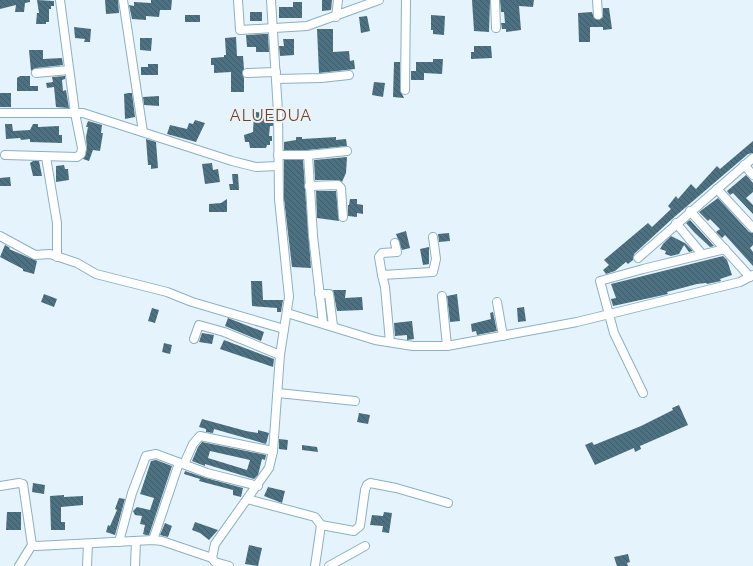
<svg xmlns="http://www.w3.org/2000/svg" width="753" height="566" font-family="Raleway,sans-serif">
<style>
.building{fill:url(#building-back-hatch);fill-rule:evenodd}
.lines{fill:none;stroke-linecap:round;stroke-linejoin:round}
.minor-casing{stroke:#8cb0c2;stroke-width:10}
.minor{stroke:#fff;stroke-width:8}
.labels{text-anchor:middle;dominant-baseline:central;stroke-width:4;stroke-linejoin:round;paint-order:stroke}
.quarter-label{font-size:16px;letter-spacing:1px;fill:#7b3e15;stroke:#e5f4fc}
</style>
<defs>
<pattern id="building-back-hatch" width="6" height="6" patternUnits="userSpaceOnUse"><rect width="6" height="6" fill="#4e7182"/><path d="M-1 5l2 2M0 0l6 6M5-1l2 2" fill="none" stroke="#3f5c6a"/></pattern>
</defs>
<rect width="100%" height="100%" fill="#e5f4fc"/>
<g class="building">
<path d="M0,0H30V2L25,3L24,12H15L16,5L0,9Z"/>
<path d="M37,0L54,1V6H51V9H49V22H46V24H36L37,13H39Z"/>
<path d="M105,0H118L119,13L106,14Z"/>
<path d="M151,0H172L171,10H160L159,17L146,16V20L132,19L129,5L134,6V2L151,3Z"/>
<path d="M322,0H332L331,10L322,11Z"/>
<path d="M472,0H490L489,32L474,31Z"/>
<path d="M500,0H534L533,7L519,6L521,30L506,32V29H502L501,23H505L504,12H501Z"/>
<path d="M293,2H302V18H279V7H293Z"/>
<path d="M603,8H609L612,29L603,30V27H590V42H579L578,13L592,12L594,18L599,20L603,17Z"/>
<rect x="250" y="12" width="12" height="9"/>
<rect x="185" y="15" width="15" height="7"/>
<path d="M431,15L445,16L444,35L433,34V30H431Z"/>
<path d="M367,16L370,31L361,33L359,17Z"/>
<path d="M74,27L91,29L90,42H84L85,39L75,38Z"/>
<path d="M317,29H333V52L349,51L350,61L354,60L355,69L319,73Z"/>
<path d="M265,34H268L269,52H256V47H247L246,35Z"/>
<path d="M236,37L237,56H243L244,69L242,73L244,78V92H231V72L214,73V65H211V58L224,57V55H226L225,38Z"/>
<path d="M140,38H152L151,51L140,50Z"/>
<path d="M283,39H294V55L280,56L279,46H284Z"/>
<path d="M474,46H491L492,58L471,59V52H474Z"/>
<path d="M29,50H43V59L62,58L63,65L36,68L31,71Z"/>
<path d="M433,59H443L442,74L424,73V80H411V71H416V62H433Z"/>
<path d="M394,62H400V90L404,98L393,97Z"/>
<path d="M148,64H158V75H141V67H148Z"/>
<path d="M20,76H30V86H38V91H17V78Z"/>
<path d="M65,76V79L62,80L63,91L66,90L69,108L56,107L54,87L47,88L46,83L53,82L52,77Z"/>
<path d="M374,82L385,83L383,97L372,95Z"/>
<rect x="0" y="93" width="11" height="14"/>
<path d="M128,93H132L135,117L125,119L124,94Z"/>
<path d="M159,96V106L144,105L143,97Z"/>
<path d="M254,112L273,113V126H270L269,136H272V141H270V145H267L266,148H250L249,142H245L244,135L253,132Z"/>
<path d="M195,120L205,123L196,142L167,134L170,125L187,129L189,123L193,124Z"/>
<path d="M88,121L102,125L101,133H103L100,151L93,150L89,161L83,159L87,149L86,137L88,127H86Z"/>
<path d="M5,124H12L13,131L30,130L33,124H38V127L59,126V135H62V143L30,142V139L21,140L20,138L6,139Z"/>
<path d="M296,137H302V139L336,137V140L346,139L347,146L308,150H284V142L296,140Z"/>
<path d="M146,139L156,142L158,168L151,169V165H148Z"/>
<path d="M753,141V153L748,154L672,219L634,254L633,260L628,264L626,262L615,271L606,274L603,270L609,265L604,260L648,223L652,227L671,209L668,206L676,196L678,199L691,184L696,189L717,166L720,169Z"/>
<path d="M347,157L346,173L342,182L338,180H315L314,160Z"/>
<path d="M284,160H303L311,268L292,267L284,199Z"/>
<path d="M33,161H39L42,176H33L30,163Z"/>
<path d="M212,163L213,170L218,169L220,182L205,184L202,164Z"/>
<path d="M64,165L65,169H68L69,180L56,182V166Z"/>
<path d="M232,174H238L239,190H230L229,184H233Z"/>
<path d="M746,175L753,183V192L746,198L753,205V214L733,193L730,195L727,191Z"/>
<path d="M10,177L11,186H0V178Z"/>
<path d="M316,191H336L339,221L317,218Z"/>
<path d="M718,198L749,232L753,233V245L750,248L753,252V266L725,235L722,238L716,232L720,229L710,219L708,221L699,212Z"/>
<path d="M227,199V212H209V204L221,203Z"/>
<path d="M350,199H357V204L363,205V214L357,213V217L348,216V205H349Z"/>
<path d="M690,220L714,246L710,247L694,232L686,223Z"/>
<path d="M406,231L410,248L402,250L396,234Z"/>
<path d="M449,233L450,241L439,242L438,234Z"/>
<path d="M671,236L685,243L693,251L689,252L684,245L679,254L671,256L665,254L666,251L660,249L663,244Z"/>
<path d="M5,245L10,248L9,249L37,261L34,274L23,271V269L0,257Z"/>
<path d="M429,247V264L423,265L420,249Z"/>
<path d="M723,256L727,260L732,275L720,279L721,281L707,284L706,283L697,284L667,292L668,294L613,306L611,299L616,298L611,284Z"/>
<path d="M251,281H262L263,300H283L281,312H277V308L252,306Z"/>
<path d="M333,290H346L345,298L362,297L363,310L337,311Z"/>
<path d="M44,294L57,299L54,307L41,302Z"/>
<path d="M457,294L460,321L450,322L447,296Z"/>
<path d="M524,307L526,321L518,322L517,308Z"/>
<path d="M152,308L159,310L155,323L148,321Z"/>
<path d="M493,312L497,331L477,335L476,331L472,332L471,324L491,319L490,313Z"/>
<path d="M228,318L264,332L261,341L225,326Z"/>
<path d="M412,321L414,339L407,340V335L395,336L394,323Z"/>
<path d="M202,333L214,335L212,344L199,342Z"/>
<path d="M224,340L274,359L273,367L220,349Z"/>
<path d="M164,343L172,345L170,354L162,352Z"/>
<path d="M679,405L688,425L640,446L641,449L635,452L634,448L595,465L585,445L592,442L594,445L641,426L673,410L672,408Z"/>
<path d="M359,413L370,415L368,424L357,422Z"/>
<path d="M202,419L246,431L258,433V430L269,433L266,444L214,429L213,433L206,432V429L199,427Z"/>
<path d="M279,439L288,440L287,450L279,449Z"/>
<path d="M202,442L266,455L265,460L262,459L258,475L254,479L205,464V466L192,461L198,447ZM210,451L250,460L247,470L208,458Z"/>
<path d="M302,445L317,447L318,452L302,450Z"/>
<path d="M156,460L172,466L149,535H146L143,534L145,525L140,524L142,516L135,515L133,511L137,507L150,510L154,498L140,494L151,461Z"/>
<path d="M185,471L206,478L243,488L241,497L233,495V490L199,481L200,479L184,474Z"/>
<path d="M33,483L45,485L44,494L32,492Z"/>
<path d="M268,487L285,491L282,503L264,496Z"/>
<path d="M64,495V497L83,496V505L61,507V522H65V530H51L50,496Z"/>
<path d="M119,498L125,499L115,535L106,532L108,525L110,526L117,510L115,509Z"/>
<path d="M7,512H21V530H6Z"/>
<path d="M384,512L392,513L389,533L382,532L383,526L370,525L372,515L383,516Z"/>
<path d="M195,522L218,530L209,540L200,533L192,530Z"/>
<path d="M165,523L172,526L168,537L160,535Z"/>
<path d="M249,545L262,548L258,566L245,564Z"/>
<path d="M628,554L630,562L627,563L628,566H617L614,557Z"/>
</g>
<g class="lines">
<defs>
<g id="minor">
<path d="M123,0L143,132"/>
<path d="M238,0L240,30L307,26L379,0"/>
<path d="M495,0L496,28"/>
<path d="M597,0L598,15"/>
<path d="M336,17L338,0"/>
<path d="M36,73L69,70"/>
<path d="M247,73L276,72"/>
<path d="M276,79L321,78L349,75"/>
<path d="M405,90L406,0"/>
<path d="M0,113H83L232,161L256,167L278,166"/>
<path d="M5,155L77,157L81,154L82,148L75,113L60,0"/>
<path d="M278,155H308L313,236L323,323"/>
<path d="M308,155L347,151"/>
<path d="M46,157L57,223V257"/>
<path d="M744,165L753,175"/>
<path d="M309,186L338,185L341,188L343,217"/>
<path d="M717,189L753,228"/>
<path d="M690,211L750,277"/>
<path d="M676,223L702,254"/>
<path d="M0,236L35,255L50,254L77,263L96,274L167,292L192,302L284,329"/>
<path d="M638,258L753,158"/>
<path d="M382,275L379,257L382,253L397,252L395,243"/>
<path d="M319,294H329L333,326"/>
<path d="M442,296L447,346"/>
<path d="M497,302L503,336"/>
<path d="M287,313L375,340L413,346H447L577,322L740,282L753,275"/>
<path d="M194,339L199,325L224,332L280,355"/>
<path d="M390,342L385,287L382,275L433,272L436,259L433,237"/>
<path d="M278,393L355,401"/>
<path d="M643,393L614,333L600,281L643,269L725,249"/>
<path d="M184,464L193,444L200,436L273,451"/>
<path d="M0,486L19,483L23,484L32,545"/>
<path d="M247,499L315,517L321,525"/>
<path d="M153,540L179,463"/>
<path d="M119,542L132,493L146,456L156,454L207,473L258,486"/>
<path d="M32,545L36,546L153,540L162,541L212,558"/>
<path d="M19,566L32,545"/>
<path d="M87,566L88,544"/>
<path d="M135,566L136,541"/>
<path d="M229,566L215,562L212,558L215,544L269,468L273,451L280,355L289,297L279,199L278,112L271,0"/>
<path d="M315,566L321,525L354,531L360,526L365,490L367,485L370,483L396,488L448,503"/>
<path d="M329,566L365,546"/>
</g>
</defs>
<use href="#minor" class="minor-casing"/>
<use href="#minor" class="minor"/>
</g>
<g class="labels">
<g class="quarter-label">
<text x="271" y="115">ALUEDUA</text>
</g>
</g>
</svg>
